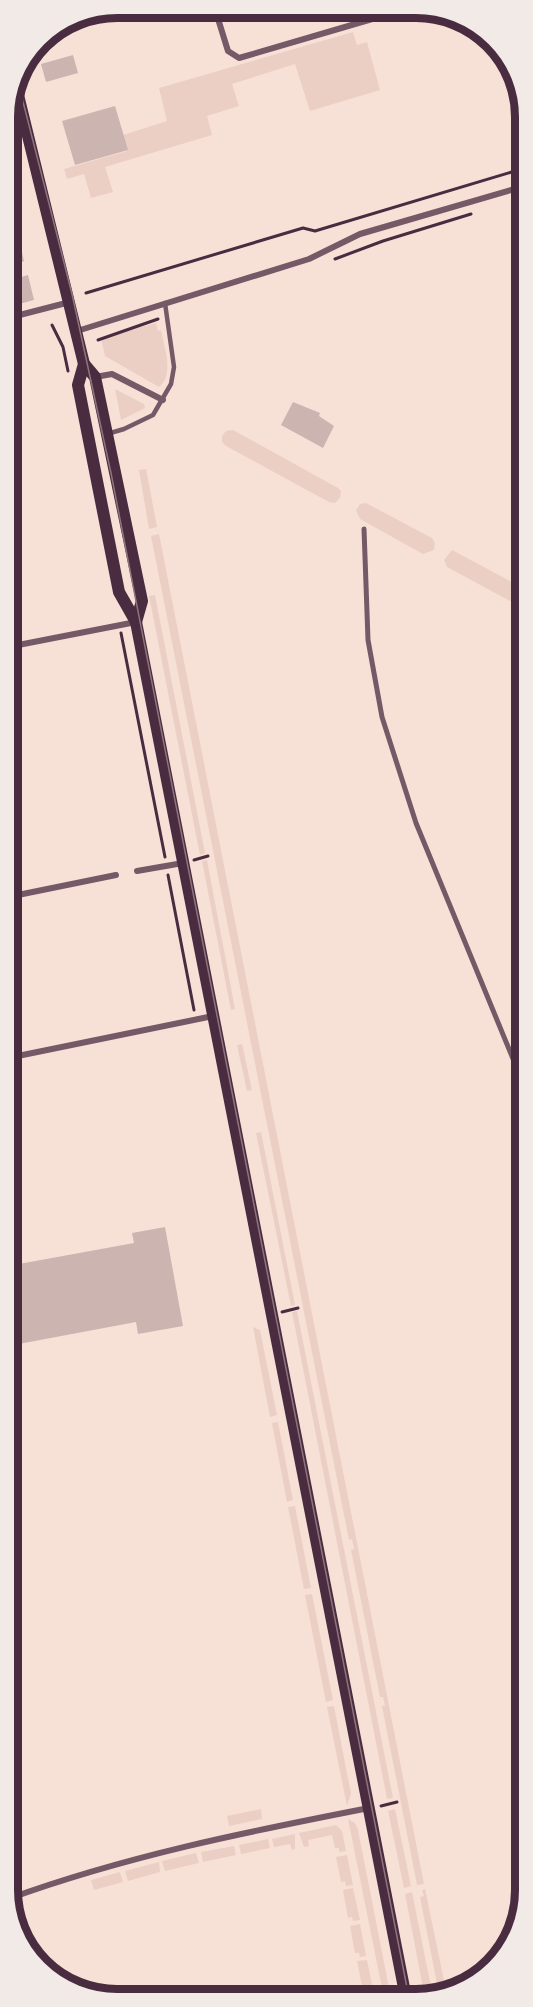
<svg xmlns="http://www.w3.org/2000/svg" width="533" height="2007" font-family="'PT Sans Narrow',sans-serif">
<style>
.green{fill:#ebcfc5}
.building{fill:#ccb4b1}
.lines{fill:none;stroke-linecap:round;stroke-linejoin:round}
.path{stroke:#4a2c40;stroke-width:3}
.service{stroke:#755966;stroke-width:4.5}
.pedestrian{stroke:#755966;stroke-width:5}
.minor{stroke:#755966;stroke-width:6}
.secondary{stroke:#4a2c40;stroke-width:12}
.tram{stroke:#8f747c;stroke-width:1.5}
.rim{fill:none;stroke:#4a2c40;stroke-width:8}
</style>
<rect width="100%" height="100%" fill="#f7e1d7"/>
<g class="green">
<path d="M353,32L357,45L367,42L380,90L310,111L295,64L232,84L239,106L207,116L212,135L105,167L113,192L91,198L84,174L67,179L64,169L127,151L123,135L167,121L159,88Z"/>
<path d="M156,323L158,331L161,330C164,347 175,375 159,387L105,356L101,338Z"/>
<path d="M115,389L144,404L145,408L121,420Z"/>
<path d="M233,430L338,488L341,491L340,498L335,503L329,502L226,446L222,442V436L226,431Z"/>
<path d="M146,469L157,527L149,529L139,470Z"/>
<path d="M366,503L432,538L435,543L434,550L423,554L360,519L356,510L360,504Z"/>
<path d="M159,534L424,1884L417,1885L382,1706H385L383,1697H380L351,1550L354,1549L352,1539L349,1540L151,536Z"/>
<path d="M452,550L525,589V609L447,567L444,560Z"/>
<path d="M155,595L205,853L200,855L149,596Z"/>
<path d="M207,860L235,1009L231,1010L202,861Z"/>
<path d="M242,1044L252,1090L247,1091L237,1045Z"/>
<path d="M261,1132L295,1305L291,1306L256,1133Z"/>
<path d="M297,1311L393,1798L387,1799L292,1312Z"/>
<path d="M253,1327L260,1330L277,1415L270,1417Z"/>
<path d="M278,1422L293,1500L287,1502L272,1423Z"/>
<path d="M295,1506L311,1588L304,1589L288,1507Z"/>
<path d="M312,1594L333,1700L326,1702L305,1595Z"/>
<path d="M334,1706L351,1794L347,1806L327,1707Z"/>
<path d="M261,1809L262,1819L229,1826L227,1816Z"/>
<path d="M395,1809L411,1886L404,1888L388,1811Z"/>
<path d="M348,1819L355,1823L358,1830L391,1998H384Z"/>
<path d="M336,1825L342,1831L346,1851L339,1852V1848H335L332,1835L308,1840L309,1846L304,1847L299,1833Z"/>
<path d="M295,1834V1849L292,1850L290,1844L274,1847L272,1839Z"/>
<path d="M268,1839L270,1848L241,1854L239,1845Z"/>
<path d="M234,1846L236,1855L203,1862L201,1852Z"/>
<path d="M196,1853L199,1863L165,1871L162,1861Z"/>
<path d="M347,1855L353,1885L346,1886L345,1881L341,1882L336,1857Z"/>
<path d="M159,1862L160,1872L128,1881L125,1871Z"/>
<path d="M120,1872L123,1882L94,1890L91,1880Z"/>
<path d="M353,1888L360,1920L353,1921L352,1917L348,1918L343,1890Z"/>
<path d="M425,1889L446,1990L439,1994L420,1897L424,1896L422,1890Z"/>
<path d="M412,1892L433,1997L425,1998L405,1894Z"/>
<path d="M360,1924L366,1956L360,1957L359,1953H355L350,1926Z"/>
<path d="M367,1960L373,1989L366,1991V1986H362L357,1961Z"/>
</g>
<g class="building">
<path d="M73,55L78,73L46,82L41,64Z"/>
<path d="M115,106L128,150L75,165L62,121Z"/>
<path d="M14,219L24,261L15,266L18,278L28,275L34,300L8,307V223Z"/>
<path d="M293,402L320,413L319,416L334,426L323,448L281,425Z"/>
<path d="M165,1227L183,1326L138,1334L136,1322L8,1346V1266L134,1243L132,1233Z"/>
</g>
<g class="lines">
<g class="path">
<path d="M335,259L383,241L471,214"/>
<path d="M86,293L303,228L315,231L525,168"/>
<path d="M52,325L63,347L68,371"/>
<path d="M98,340L158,319"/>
<path d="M121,633L165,857"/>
<path d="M194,860L208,856"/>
<path d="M168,875L194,1010"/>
<path d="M282,1312L298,1308"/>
<path d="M381,1806L397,1802"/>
</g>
<path class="service" d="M107,434L124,429L153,415L171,384L174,367L165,303"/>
<path class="pedestrian" d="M364,529L368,640L382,717L416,823L525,1088"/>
<g class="minor">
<path d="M215,9L228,51L239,58L379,17"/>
<path d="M8,318L70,302"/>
<path d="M77,331L309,259L360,234L525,186"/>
<path d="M95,377L112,374L163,400"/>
<path d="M8,647L136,622"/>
<path d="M137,871L183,863"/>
<path d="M8,897L116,875"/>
<path d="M8,1058L213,1016"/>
<path d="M8,1899C126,1856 246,1832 369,1808"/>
</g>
<g class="secondary">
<path d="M17,91L84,364L78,385L119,592L136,622L406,1998"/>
<path d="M84,364L95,377L142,601L136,622"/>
</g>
<path class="tram" d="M19,86L72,294L111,473L409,1998"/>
</g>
<path d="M0 0H533V2007H0ZM117 18H416A99 99 0 0 1 515 117V1890A99 99 0 0 1 416 1989H117A99 99 0 0 1 18 1890V117A99 99 0 0 1 117 18Z" fill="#f1eae7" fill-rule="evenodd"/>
<path class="rim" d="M117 18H416A99 99 0 0 1 515 117V1890A99 99 0 0 1 416 1989H117A99 99 0 0 1 18 1890V117A99 99 0 0 1 117 18Z"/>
</svg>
